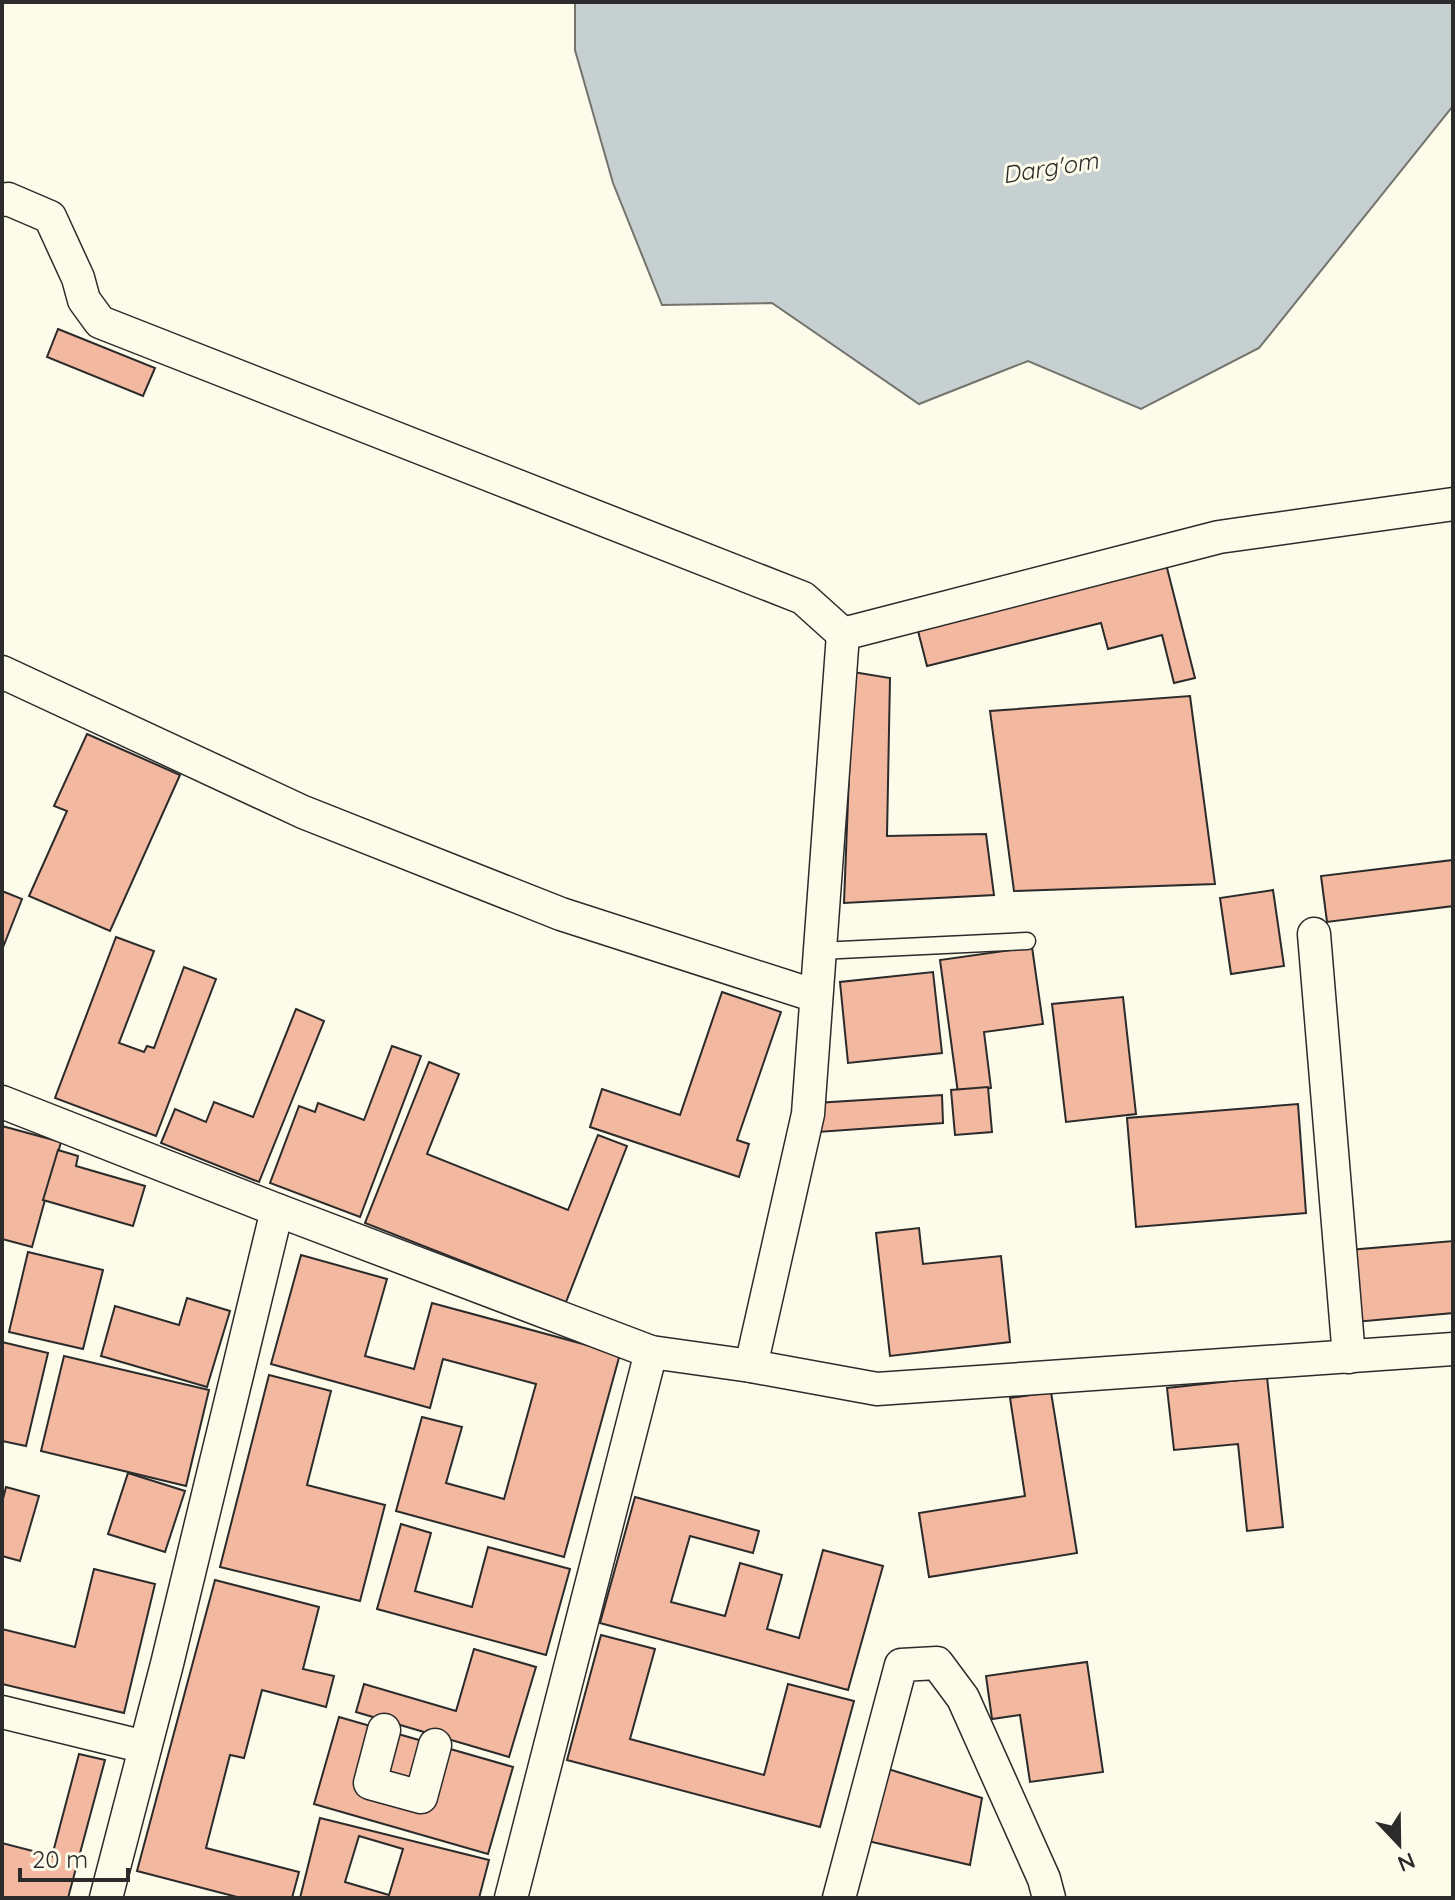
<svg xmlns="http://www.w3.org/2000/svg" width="1455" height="1900" font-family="Quicksand,sans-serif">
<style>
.water{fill:#c7d0d0;stroke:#74746e;stroke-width:2}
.building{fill:#f2b8a0;stroke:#2b2b2b;stroke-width:2;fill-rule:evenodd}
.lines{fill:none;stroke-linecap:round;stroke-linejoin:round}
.service-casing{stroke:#2b2b2b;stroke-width:19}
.minor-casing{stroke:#2b2b2b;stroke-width:35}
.service{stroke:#fdfbea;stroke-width:16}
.minor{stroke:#fdfbea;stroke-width:32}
.labels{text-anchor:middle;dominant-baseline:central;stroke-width:6;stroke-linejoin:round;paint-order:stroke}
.water-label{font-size:24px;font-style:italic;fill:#2b2b2b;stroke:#fdfbea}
</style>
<rect width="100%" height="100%" fill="#fdfbea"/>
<path class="water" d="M575,2H1453V106L1259,348L1141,409L1028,361L919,404L772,303L662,305L613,183L575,50Z"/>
<g class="building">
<path d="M58,329L155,368L143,396L47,357Z"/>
<path d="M1166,564L1195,678L1174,683L1162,635L1108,649L1101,623L927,666L917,627Z"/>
<path d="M853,672L890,678L887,836L986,834L994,895L844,903Z"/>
<path d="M1190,696L1215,884L1014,891L990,711Z"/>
<path d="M87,734L180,775L110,931L29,896L67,811L54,806Z"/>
<path d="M1453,860V906L1327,922L1321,876Z"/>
<path d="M1273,890L1284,966L1231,974L1220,898Z"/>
<path d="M2,891L22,899L2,950Z"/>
<path d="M116,937L154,951L119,1043L144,1052L147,1046L154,1048L184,967L216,979L156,1136L55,1098Z"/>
<path d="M1032,947L1043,1024L984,1032L991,1088L958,1093L940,960Z"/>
<path d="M933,972L942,1053L848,1063L840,982Z"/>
<path d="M722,992L781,1012L737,1140L749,1144L739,1177L590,1127L602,1089L680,1115Z"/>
<path d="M1123,997L1136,1114L1066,1122L1052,1004Z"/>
<path d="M296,1009L324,1021L259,1182L161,1143L175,1109L206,1122L214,1102L253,1117Z"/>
<path d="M392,1046L421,1056L360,1217L270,1183L299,1106L315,1112L318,1103L364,1120Z"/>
<path d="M429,1062L459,1074L427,1154L568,1210L598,1135L627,1146L566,1302L365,1223Z"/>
<path d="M988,1087L992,1132L955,1135L951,1090Z"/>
<path d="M942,1095L943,1123L818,1132L816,1103Z"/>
<path d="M1298,1104L1306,1213L1136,1227L1127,1118Z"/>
<path d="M2,1126L61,1142L32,1247L2,1239Z"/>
<path d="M58,1150L78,1156L76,1166L145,1186L133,1226L43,1200Z"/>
<path d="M919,1228L923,1264L1001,1256L1010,1342L890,1356L876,1233Z"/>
<path d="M1453,1241V1313L1355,1322L1349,1250Z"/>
<path d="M28,1252L103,1270L83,1349L9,1332Z"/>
<path d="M301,1255L387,1279L365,1356L414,1369L432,1303L620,1354L564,1557L396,1511L422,1417L462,1427L446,1483L504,1499L536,1384L443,1359L430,1408L271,1364Z"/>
<path d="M187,1298L230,1311L207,1387L101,1356L115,1306L179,1325Z"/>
<path d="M2,1342L48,1353L26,1446L2,1441Z"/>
<path d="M64,1356L209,1390L186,1486L41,1451Z"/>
<path d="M269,1375L331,1391L307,1485L385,1505L360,1601L220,1567Z"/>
<path d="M1267,1377L1283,1527L1247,1531L1238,1444L1174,1450L1167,1388Z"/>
<path d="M1051,1392L1077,1553L929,1577L919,1513L1025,1496L1010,1398Z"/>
<path d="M128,1473L185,1491L165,1552L108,1534Z"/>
<path d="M6,1487L39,1496L20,1561L2,1556V1503Z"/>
<path d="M635,1497L759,1531L753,1553L690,1536L671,1602L725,1616L740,1563L782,1575L767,1629L799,1638L823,1550L883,1566L848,1690L600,1623Z"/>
<path d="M401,1524L431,1533L415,1591L472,1607L488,1547L570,1569L546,1655L377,1609Z"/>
<path d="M94,1569L155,1584L124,1713L2,1684V1629L75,1647Z"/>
<path d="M215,1580L319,1607L303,1669L334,1676L326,1707L262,1690L244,1758L230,1755L206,1848L299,1872L292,1898H241L137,1871Z"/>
<path d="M601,1635L655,1649L630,1739L764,1775L788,1684L854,1701L820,1827L567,1760Z"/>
<path d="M474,1649L536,1667L509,1757L356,1712L364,1684L456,1711Z"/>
<path d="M1087,1662L1103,1772L1030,1782L1020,1715L992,1719L986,1676Z"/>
<path d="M339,1717L513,1767L488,1854L314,1804Z"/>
<path d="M79,1754L105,1760L68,1898H2V1843L52,1856Z"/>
<path d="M888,1769L982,1798L970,1865L868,1841Z"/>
<path d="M320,1818L489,1860L479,1898H300ZM359,1836L403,1849L389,1895L345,1882Z"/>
</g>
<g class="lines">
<defs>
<path id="service" d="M819,951L1027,941"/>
<g id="minor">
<path d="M2,200L8,199L50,217L78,278L84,300L100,322L803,598L843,634"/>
<path d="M2,672L303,812L561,914L816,996"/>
<path d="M1314,934L1349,1357"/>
<path d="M2,1102L277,1210L651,1352L751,1366L877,1389L1453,1349"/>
<path d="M751,1366L808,1114L843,634L1219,537L1453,504"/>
<path d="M2,1712L145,1747"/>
<path d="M384,1730L370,1783L421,1797L435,1745"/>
<path d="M106,1898L167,1664L277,1210"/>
<path d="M511,1898L651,1352"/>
<path d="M839,1898L901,1665L937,1663L963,1698L1044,1879L1049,1898"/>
</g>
</defs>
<use href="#service" class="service-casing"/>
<use href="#minor" class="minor-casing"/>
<use href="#service" class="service"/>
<use href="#minor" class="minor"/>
</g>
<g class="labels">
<g class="water-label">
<text transform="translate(1050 167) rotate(-9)">Darg'om</text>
</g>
</g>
<rect width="1455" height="1900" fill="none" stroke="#2b2b2b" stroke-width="8"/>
<g transform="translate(1399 1844) rotate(158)" stroke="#fdfbea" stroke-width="6" paint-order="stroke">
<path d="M0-6L14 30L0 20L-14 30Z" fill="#2b2b2b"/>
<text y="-12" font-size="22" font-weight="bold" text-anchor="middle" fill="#2b2b2b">N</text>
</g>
<path d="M20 1868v12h108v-12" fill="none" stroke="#2b2b2b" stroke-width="4"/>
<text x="32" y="1868" font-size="24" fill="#2b2b2b" stroke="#fdfbea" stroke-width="6" paint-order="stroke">20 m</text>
</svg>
